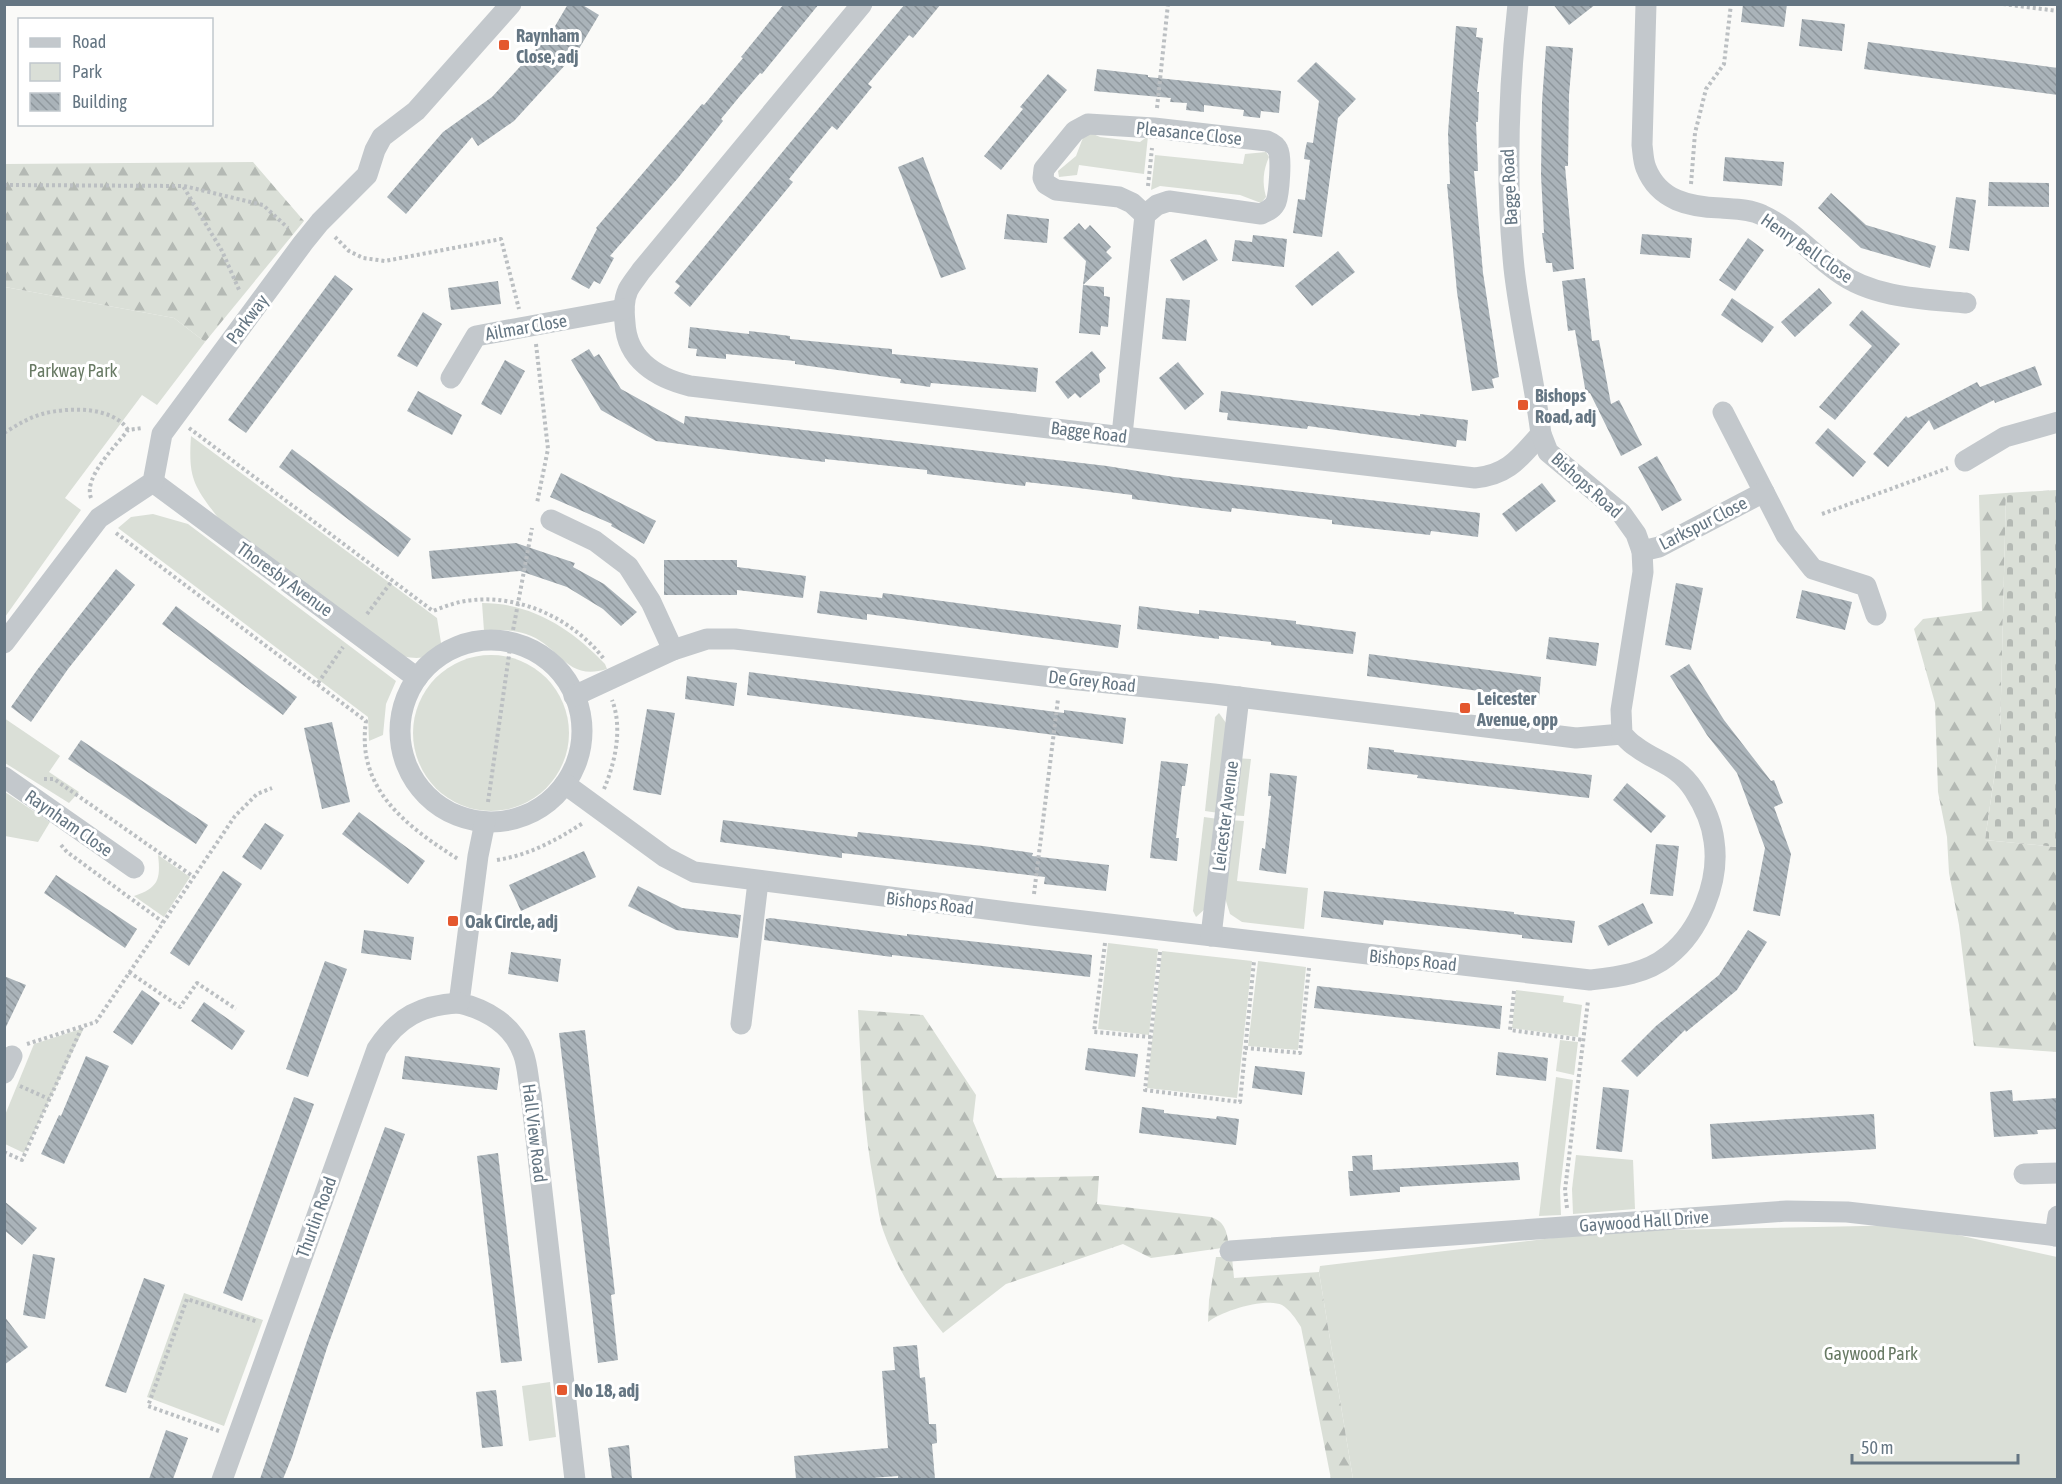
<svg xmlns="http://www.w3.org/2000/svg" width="2062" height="1484" font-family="'Asap Condensed',sans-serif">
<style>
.green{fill:#dadfd7}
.forest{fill:url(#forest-firs)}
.cemetery{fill:url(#cemetery-stones)}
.building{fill:url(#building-back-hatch)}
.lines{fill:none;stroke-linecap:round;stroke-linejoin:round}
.path{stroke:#bbbfc2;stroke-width:4;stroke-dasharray:3 3;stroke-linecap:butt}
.minor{stroke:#c3c8cc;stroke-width:21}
.poi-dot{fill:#e4572e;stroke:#fff;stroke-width:2}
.labels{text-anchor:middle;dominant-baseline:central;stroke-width:6;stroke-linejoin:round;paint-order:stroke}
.poi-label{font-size:18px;font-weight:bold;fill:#657683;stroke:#fff;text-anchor:start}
.street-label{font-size:18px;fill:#657683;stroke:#fff}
.park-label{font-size:18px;fill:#687a64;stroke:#fff}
</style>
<defs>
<pattern id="forest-firs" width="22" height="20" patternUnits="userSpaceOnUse" patternTransform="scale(1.5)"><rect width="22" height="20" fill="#dadfd7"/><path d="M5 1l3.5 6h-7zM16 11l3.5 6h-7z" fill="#b4b9b4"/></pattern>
<pattern id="cemetery-stones" width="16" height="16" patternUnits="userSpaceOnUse" patternTransform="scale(1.5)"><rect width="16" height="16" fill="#dadfd7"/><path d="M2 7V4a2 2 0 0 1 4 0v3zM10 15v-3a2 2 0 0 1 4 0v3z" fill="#b4b9b4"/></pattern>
<pattern id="building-back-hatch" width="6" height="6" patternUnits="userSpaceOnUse" patternTransform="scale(1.5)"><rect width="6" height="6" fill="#aab3b9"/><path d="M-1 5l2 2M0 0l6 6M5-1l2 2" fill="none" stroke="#8e969c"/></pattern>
</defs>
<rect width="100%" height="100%" fill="#fafaf8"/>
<g class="green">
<path d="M1091,133L1100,137L1140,142L1148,136L1144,174L1079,165L1077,175L1059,177L1058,171L1076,156L1084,135Z"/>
<path d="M1266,152L1269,157C1263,171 1262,182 1266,197L1261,203L1240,195L1160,186L1151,190L1155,155L1243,164L1245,154Z"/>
<path d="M5,287L174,318L205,342L157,405L142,395L65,498L81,510L5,617Z"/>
<path d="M191,436L437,618L442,649C426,658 420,660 402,656L219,519C194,486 188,479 191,436Z"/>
<path d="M153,514L188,524L396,681L386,704L383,735L369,741L368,717L118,528L131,517Z"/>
<path d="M482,603C532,603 572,629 605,664L607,669C565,682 560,645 526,634C513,629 497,630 484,631Z"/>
<circle cx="491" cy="733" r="78"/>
<path d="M1219,713L1226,723L1219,813L1205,811L1215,717Z"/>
<path d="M4,718L60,756L49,772L79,792L69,803L5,763Z"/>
<path d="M1235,758L1251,759L1244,816L1229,815Z"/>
<path d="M5,792L50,822L38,842L5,836Z"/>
<path d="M1204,817L1218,819L1206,908L1196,917L1193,911Z"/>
<path d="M1229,820L1244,821L1237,881L1308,888L1304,929L1242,922L1230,914L1225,898Z"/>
<path d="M158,855L190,877L164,917L134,896C158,888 161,880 158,855Z"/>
<path d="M1108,943L1158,949L1149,1035L1098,1029Z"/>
<path d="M1162,951L1252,961L1237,1098L1147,1088Z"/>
<path d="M1258,961L1306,967L1298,1050L1248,1046Z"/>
<path d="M1516,990L1564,996L1563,1002L1582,1005L1578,1037L1512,1028Z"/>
<path d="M84,1028L24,1153L5,1144V1115L34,1044Z"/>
<path d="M1560,1040L1578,1042L1574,1075L1556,1071Z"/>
<path d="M1556,1077L1573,1080L1560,1190L1561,1215L1539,1216Z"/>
<path d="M1576,1155L1633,1160L1635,1209L1573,1214L1572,1189Z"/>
<path d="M1913,1225L2057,1257V1479H1353L1319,1272L1320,1266L1610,1231Z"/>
<path d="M184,1293L263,1320L224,1426L147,1397Z"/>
<path d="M550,1382L556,1437L529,1441L522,1386Z"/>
</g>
<g class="forest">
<path d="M253,162L304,221L205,342L174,318L5,287V164Z"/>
<path d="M2006,493L2000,737L1985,840L2057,847V1052L1974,1046L1959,925L1949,873L1947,837L1938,792L1935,703L1914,629L1923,619L1982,611L1979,495Z"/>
<path d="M858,1010L923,1015L976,1095L973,1121L997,1178L1099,1176L1097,1204L1211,1217C1226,1222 1227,1233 1229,1247L1151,1258L1123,1244L1006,1284L943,1333C918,1302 896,1267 883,1230C878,1215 877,1199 874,1184C863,1126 861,1068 858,1010Z"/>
<path d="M1216,1257H1232L1234,1278L1319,1272L1353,1479H1331L1301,1327C1296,1319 1290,1310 1282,1305C1266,1297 1221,1311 1208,1322L1209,1300Z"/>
</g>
<path class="cemetery" d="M2057,490V847L1985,840L2000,737L2006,493Z"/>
<g class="building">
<path d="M568,4H581L599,15L577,52L514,121L478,146L472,137L406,214L387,197L443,132L492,97L551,33Z"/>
<path d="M784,4H819L762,74L760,73L740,96L721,119L723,121L678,178L610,256L614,258L600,284L594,281L589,289L571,279L597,229L596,228L702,104L704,105L723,82L743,58L741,57Z"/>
<path d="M905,4H941L913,38L909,35L868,84L872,87L837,130L832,126L810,153L789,179L793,182L690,307L674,293L680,286L675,282Z"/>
<path d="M1553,4H1596L1569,25Z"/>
<path d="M1743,4H1787L1784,27L1741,22Z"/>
<path d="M1802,19L1845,24L1842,51L1799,46Z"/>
<path d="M1456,26L1477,28L1476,37L1483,38L1477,92H1479L1478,122H1476L1478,171H1474L1483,273L1499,377L1492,379L1494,388L1472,391L1457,292L1447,184H1450L1448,133Z"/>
<path d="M1868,42L2058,68V95L1864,69Z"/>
<path d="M1546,46L1573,48L1569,95L1568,166H1565L1574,269L1553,272L1552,263H1546L1542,233H1544L1541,175L1542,102Z"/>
<path d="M1316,62L1356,99L1338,118L1322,237L1293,233L1298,199L1305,200L1310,160L1304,159L1305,151L1307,142L1313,143L1319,101L1297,81Z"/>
<path d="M1097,69L1148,75V77L1281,91L1279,113L1261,111L1260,118L1243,116L1244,110L1204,105V112L1186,110L1187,103L1170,102L1171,98L1094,91Z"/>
<path d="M1048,74L1067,90L1001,170L984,156L1023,109L1020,107Z"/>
<path d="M923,157L966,269L941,278L898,167Z"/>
<path d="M1725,157L1784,162L1782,186L1723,181Z"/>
<path d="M1989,182L2049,183V207L1988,206Z"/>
<path d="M1831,193L1866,225L1936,246L1930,268L1861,248L1818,208Z"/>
<path d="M1956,197L1976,200L1969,251L1949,248Z"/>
<path d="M1007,214L1049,219L1047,243L1004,239Z"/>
<path d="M1079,223L1085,230L1090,225L1111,247L1106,252L1112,258L1083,285L1104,287V296L1110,297L1108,327L1101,326L1100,335L1079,333L1083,285L1086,261L1063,238Z"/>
<path d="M1642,234L1692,238L1690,258L1640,254Z"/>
<path d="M1253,235L1287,239L1284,267L1232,261L1235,240L1252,242Z"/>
<path d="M1748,238L1764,250L1735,291L1719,280Z"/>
<path d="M1206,239L1218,260L1183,281L1170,260Z"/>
<path d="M1338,251L1355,272L1312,306L1295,286Z"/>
<path d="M335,275L353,289L246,433L228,420Z"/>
<path d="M1585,278L1592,341L1599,340L1611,404L1619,400L1642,445L1621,456L1590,393L1586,394L1575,330L1568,331L1562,281Z"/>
<path d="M498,281L501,304L451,310L448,288Z"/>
<path d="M1819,288L1832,303L1795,337L1781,322Z"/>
<path d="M1166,298L1190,300L1186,341L1162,339Z"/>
<path d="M1732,298L1774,327L1762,343L1721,315Z"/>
<path d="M1862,310L1900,344L1835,420L1819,407L1872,346L1849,325Z"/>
<path d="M423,312L442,324L417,367L397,356Z"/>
<path d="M690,327L749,334V331L790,336V339L892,349V354L1038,368L1036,392L931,383L930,387L916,385L900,383L901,379L795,364V361L726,354V359L696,356L697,349L688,348Z"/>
<path d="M589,349L594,357L599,354L621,389L684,424L685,416L1107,466L1174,477L1480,513L1478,537L1431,531L1430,535L1332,524V520L1232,508L1231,512L1208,509L1132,499V495L1071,487L1026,482L1025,486L927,474V470L825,459V462L656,441L601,410L571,360Z"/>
<path d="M1092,351L1106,368L1099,374L1100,382L1080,398L1075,393L1068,399L1055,382Z"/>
<path d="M505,360L525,371L501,415L481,404Z"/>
<path d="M1178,362L1204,394L1185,410L1159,378Z"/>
<path d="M2035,366L2042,385L1995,403L1994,400L1934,430L1929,420L1888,467L1873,454L1906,416L1908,418L1977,382L1980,387Z"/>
<path d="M418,391L462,415L452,435L407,411Z"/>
<path d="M1221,391L1420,416V414L1468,420L1466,441L1457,440L1456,447L1308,426L1307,429L1227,420L1228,413L1219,412Z"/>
<path d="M1828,428L1866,462L1853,477L1815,443Z"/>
<path d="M292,449L411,539L398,557L279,467Z"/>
<path d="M1657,456L1682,500L1662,511L1638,467Z"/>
<path d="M561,473L656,521L644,544L611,526L612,524L550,497Z"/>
<path d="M1542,483L1556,501L1516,532L1502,514Z"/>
<path d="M516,543L575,563L573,567L604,584L637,612L621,626L603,609L567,587L520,571L432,579L429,551Z"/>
<path d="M664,560H737V567L806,576L803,598L737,590V595H664Z"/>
<path d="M116,569L135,585L68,669L31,722L11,707L37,670Z"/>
<path d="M1676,583L1703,588L1691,650L1665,645Z"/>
<path d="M1802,590L1852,602L1845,630L1796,618Z"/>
<path d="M820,591L882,598L883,593L1121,625L1118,648L867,614V620L817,613Z"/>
<path d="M176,606L297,697L283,715L162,624Z"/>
<path d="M1139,606L1199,614V610L1296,621V624L1356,632L1353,654L1271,645V642L1219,636V639L1137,629Z"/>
<path d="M1549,637L1599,643L1596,666L1546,659Z"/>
<path d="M1369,654L1541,677L1539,699L1367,676Z"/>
<path d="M1689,664L1724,720L1771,781L1774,780L1783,803L1774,807L1791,854L1780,916L1753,911L1765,848L1737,773L1707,735L1670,676Z"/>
<path d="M749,672L1064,713V710L1126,718L1123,744L747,695Z"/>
<path d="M687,676L737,683L734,706L685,699Z"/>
<path d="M647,709L675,713L661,795L633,790Z"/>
<path d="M332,722L350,802L322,809L304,728Z"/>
<path d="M81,740L208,825L196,844L68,759Z"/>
<path d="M1369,747L1394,750V752L1592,775L1589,798L1417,778L1418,775L1367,769Z"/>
<path d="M1161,761L1188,764L1185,786H1182L1176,838H1179L1177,861L1150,858Z"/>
<path d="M1270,773L1297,776L1286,874L1259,870L1262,848L1265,849L1271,796H1268Z"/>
<path d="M1627,783L1666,816L1651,833L1613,800Z"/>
<path d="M359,812L425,861L408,884L342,834Z"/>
<path d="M723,820L857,837L858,832L983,846L1033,853L1032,856L1109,865L1106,891L1044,884L1045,877L842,853V858L720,842Z"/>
<path d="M265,823L284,835L261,870L242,857Z"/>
<path d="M1656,844L1679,846L1673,896L1650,894Z"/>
<path d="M584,851L596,877L521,911L509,885Z"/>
<path d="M223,871L242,884L189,966L170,953Z"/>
<path d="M56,875L137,929L125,948L44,893Z"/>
<path d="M638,886L682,908L741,915L738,938L676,930L628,906Z"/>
<path d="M1324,891L1514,912V914L1575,921L1572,943L1522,938V935L1384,920L1383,925L1321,917Z"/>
<path d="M1643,903L1653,923L1608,946L1598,926Z"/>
<path d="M770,918L907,936V934L1092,955L1090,977L892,955V957L764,940L766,919Z"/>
<path d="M364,930L414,937L411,960L361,953Z"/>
<path d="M1748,930L1767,942L1737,990L1686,1032L1685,1030L1637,1077L1621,1061L1656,1026L1719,975Z"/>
<path d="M511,952L561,959L558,982L508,974Z"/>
<path d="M325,961L347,969L308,1077L286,1069Z"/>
<path d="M4,976L26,985L4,1031Z"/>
<path d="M1317,986L1502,1006L1500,1029L1314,1008Z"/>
<path d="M142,990L160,1003L132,1045L113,1032Z"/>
<path d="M204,1002L245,1031L232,1050L191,1021Z"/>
<path d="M585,1030L615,1294L611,1295L618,1360L598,1363L559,1033Z"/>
<path d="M1088,1048L1138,1054L1135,1077L1085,1070Z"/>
<path d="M1498,1052L1548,1058L1546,1081L1496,1075Z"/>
<path d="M86,1056L109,1066L64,1164L41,1154L59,1115L61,1116Z"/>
<path d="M405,1056L500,1068L497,1090L402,1079Z"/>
<path d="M1255,1066L1305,1072L1302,1095L1252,1088Z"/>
<path d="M1603,1087L1629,1090L1622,1152L1596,1149Z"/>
<path d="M2012,1090L2013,1101L2058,1098V1129L2037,1130L2038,1134L1994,1137L1990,1092Z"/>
<path d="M294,1097L314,1104L242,1301L223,1293Z"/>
<path d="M1142,1107L1164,1110V1113L1216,1119L1217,1116L1239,1119L1236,1145L1139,1133Z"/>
<path d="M1874,1114L1876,1149L1712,1159L1710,1124Z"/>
<path d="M385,1127L405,1134L327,1348L292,1457L283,1479H260L307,1341Z"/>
<path d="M498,1153L522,1361L501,1363L477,1156Z"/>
<path d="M1372,1155L1373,1170L1518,1162L1520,1180L1400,1187V1192L1350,1196L1348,1171H1353L1352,1156Z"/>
<path d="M4,1201L37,1228L22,1245L4,1230Z"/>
<path d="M33,1254L55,1258L45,1319L23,1315Z"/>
<path d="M144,1278L165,1285L126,1393L105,1386Z"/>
<path d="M4,1316L28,1347L4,1365Z"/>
<path d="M917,1345L920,1378L925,1377L929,1424H936L937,1443L932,1444L935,1479H898V1476L859,1479H796L794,1456L888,1448L882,1371L895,1370L893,1347Z"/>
<path d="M496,1390L503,1446L482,1448L476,1392Z"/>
<path d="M166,1430L188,1438L173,1479H149Z"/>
<path d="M629,1445L632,1479H612L608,1448Z"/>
</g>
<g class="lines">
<g class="path">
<path d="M2003,4L2058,11"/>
<path d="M1157,108L1168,4"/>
<path d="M1691,184L1695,133L1706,89L1724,64L1731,4"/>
<path d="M4,185L183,186L222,251L240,292"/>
<path d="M184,186L263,205L288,228"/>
<path d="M1148,186L1152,148"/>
<path d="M335,237L349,251L363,258L385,261L501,239L519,309"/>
<path d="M536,344L548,449L537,503"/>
<path d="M189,428L433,611C446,606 459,601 473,600C522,595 574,620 604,659"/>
<path d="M4,433C17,425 28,418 42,414C68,407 113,406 128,430"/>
<path d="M91,498C83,477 116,446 128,430L142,428"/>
<path d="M1822,514L1948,468"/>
<path d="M116,533L366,721C356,789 406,826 458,859"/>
<path d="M367,614L392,581"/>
<path d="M318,683L343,647"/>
<path d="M44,779H54L194,877"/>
<path d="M604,789C615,763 623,728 612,700"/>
<path d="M488,802L511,641L532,528"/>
<path d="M61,845L67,852L163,922"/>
<path d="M497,860C529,855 555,841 583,823"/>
<path d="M1034,894L1058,699"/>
<path d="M1105,943L1094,1032L1151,1037"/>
<path d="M1160,952L1145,1090L1240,1102L1254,961"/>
<path d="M129,972L180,1007L197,983L236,1009"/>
<path d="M1514,991L1510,1030L1583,1040"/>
<path d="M27,1044L96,1022L235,816L257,794L272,788"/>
<path d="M1245,1048L1300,1053L1309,968"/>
<path d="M20,1086L49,1099"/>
<path d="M4,1152L22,1160L82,1027"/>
<path d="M1567,1208L1565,1190L1588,1001"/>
<path d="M219,1431L148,1406L187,1299L258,1322"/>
</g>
<g class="minor">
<path d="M862,4L641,271C637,277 631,284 628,290C623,301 624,312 625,323C627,360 657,378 690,386L1475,478C1509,475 1520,457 1541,434"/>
<path d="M1646,4L1642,145C1643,152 1643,161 1646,168C1659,201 1690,207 1721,208C1734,209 1750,209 1762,215C1791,228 1812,254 1838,272C1873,298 1924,299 1966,303"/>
<path d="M451,378L476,336L624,309"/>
<path d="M1723,412L1786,535L1813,569L1866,586L1876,615"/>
<path d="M1122,435L1145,215L1157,205L1169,201L1261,214C1267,211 1273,209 1276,202C1279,194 1282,157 1278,150C1276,145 1272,143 1267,141L1154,128L1088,124L1075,131L1044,169L1043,178L1046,184L1056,190L1119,197L1132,203L1145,215"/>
<path d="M1965,461L2005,437L2058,422"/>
<path d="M153,482L417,678"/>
<path d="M551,520L595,541L628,566L651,602L673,650"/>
<path d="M1642,551L1659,547L1764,492"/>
<circle cx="491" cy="731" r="91"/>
<path d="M4,643L99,518L153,482L162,434L303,243L320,222L367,175L375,150L382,137L416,111L511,4"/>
<path d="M574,696L673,650L707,639H735L1060,678L1214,694L1576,738L1622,734"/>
<path d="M4,777L134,868"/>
<path d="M565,784L665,857L694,872L1032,915L1590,980C1617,977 1646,974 1668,956C1700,931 1720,881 1714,841C1712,823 1703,804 1694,790C1676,763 1657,763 1635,746C1630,743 1626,738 1622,734L1621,710L1643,572L1642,551L1636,534L1621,513L1548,452L1541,434C1534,378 1520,323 1514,268C1505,178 1508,94 1518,4"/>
<path d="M485,822L478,856L459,1003C486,1009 513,1025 523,1053C528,1065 528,1081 531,1095L575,1480"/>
<path d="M1211,936L1239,697"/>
<path d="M741,1024L758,882"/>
<path d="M4,1073L12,1056"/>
<path d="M2024,1174L2058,1173"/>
<path d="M2055,1236L2058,1216"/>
<path d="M1230,1251L1787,1211L1847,1212L2058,1236"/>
<path d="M222,1480L377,1049C398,1017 421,1005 459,1003"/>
</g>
</g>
<g class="poi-dot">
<rect x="498" y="39" width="12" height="12" rx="3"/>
<rect x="1517" y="399" width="12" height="12" rx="3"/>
<rect x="1459" y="702" width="12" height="12" rx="3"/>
<rect x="447" y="915" width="12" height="12" rx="3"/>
<rect x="556" y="1384" width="12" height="12" rx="3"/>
</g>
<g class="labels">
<g class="poi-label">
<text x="516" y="35">Raynham<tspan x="516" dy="21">Close, adj</tspan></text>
<text x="1535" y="395">Bishops<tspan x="1535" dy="21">Road, adj</tspan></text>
<text x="1477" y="698">Leicester<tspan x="1477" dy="21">Avenue, opp</tspan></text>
<text x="465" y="921">Oak Circle, adj</text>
<text x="574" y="1390">No 18, adj</text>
</g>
<g class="street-label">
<text transform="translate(1189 133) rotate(6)">Pleasance Close</text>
<text transform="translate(1509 187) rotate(-93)">Bagge Road</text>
<text transform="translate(1807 248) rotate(35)">Henry Bell Close</text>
<text transform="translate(247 319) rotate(-53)">Parkway</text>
<text transform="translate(526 327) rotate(-10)">Ailmar Close</text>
<text transform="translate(1089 432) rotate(7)">Bagge Road</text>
<text transform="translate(1587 485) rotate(42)">Bishops Road</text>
<text transform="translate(1703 523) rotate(-27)">Larkspur Close</text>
<text transform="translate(285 579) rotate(36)">Thoresby Avenue</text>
<text transform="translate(1092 681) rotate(6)">De Grey Road</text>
<text transform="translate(1225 816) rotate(-83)">Leicester Avenue</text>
<text transform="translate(69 823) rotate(35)">Raynham Close</text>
<text transform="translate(930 903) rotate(7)">Bishops Road</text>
<text transform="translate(1413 960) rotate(6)">Bishops Road</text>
<text transform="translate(535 1133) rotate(83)">Hall View Road</text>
<text transform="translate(316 1217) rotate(-70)">Thurlin Road</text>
<text transform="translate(1644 1221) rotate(-4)">Gaywood Hall Drive</text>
</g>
<g class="park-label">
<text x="73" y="370">Parkway Park</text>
<text x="1871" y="1353">Gaywood Park</text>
</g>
</g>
<rect width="2062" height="1484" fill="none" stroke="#657683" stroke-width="12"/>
<rect x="18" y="18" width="195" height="108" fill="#ffffff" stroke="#c1c8cd" stroke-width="1.5"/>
<rect x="30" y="38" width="30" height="9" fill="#c3c8cc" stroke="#c1c8cd" stroke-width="1.5"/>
<text x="72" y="48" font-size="18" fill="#657683">Road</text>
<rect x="30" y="63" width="30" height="18" fill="#dadfd7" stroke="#c1c8cd" stroke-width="1.5"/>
<text x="72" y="78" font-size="18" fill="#657683">Park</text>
<rect x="30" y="93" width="30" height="18" fill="url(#building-back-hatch)" stroke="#c1c8cd" stroke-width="1.5"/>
<text x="72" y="108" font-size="18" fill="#657683">Building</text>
<path d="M1852 1454v9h166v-9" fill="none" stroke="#657683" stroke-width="3"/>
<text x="1861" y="1454" font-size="18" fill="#657683" stroke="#ffffff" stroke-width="4.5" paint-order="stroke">50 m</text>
</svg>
